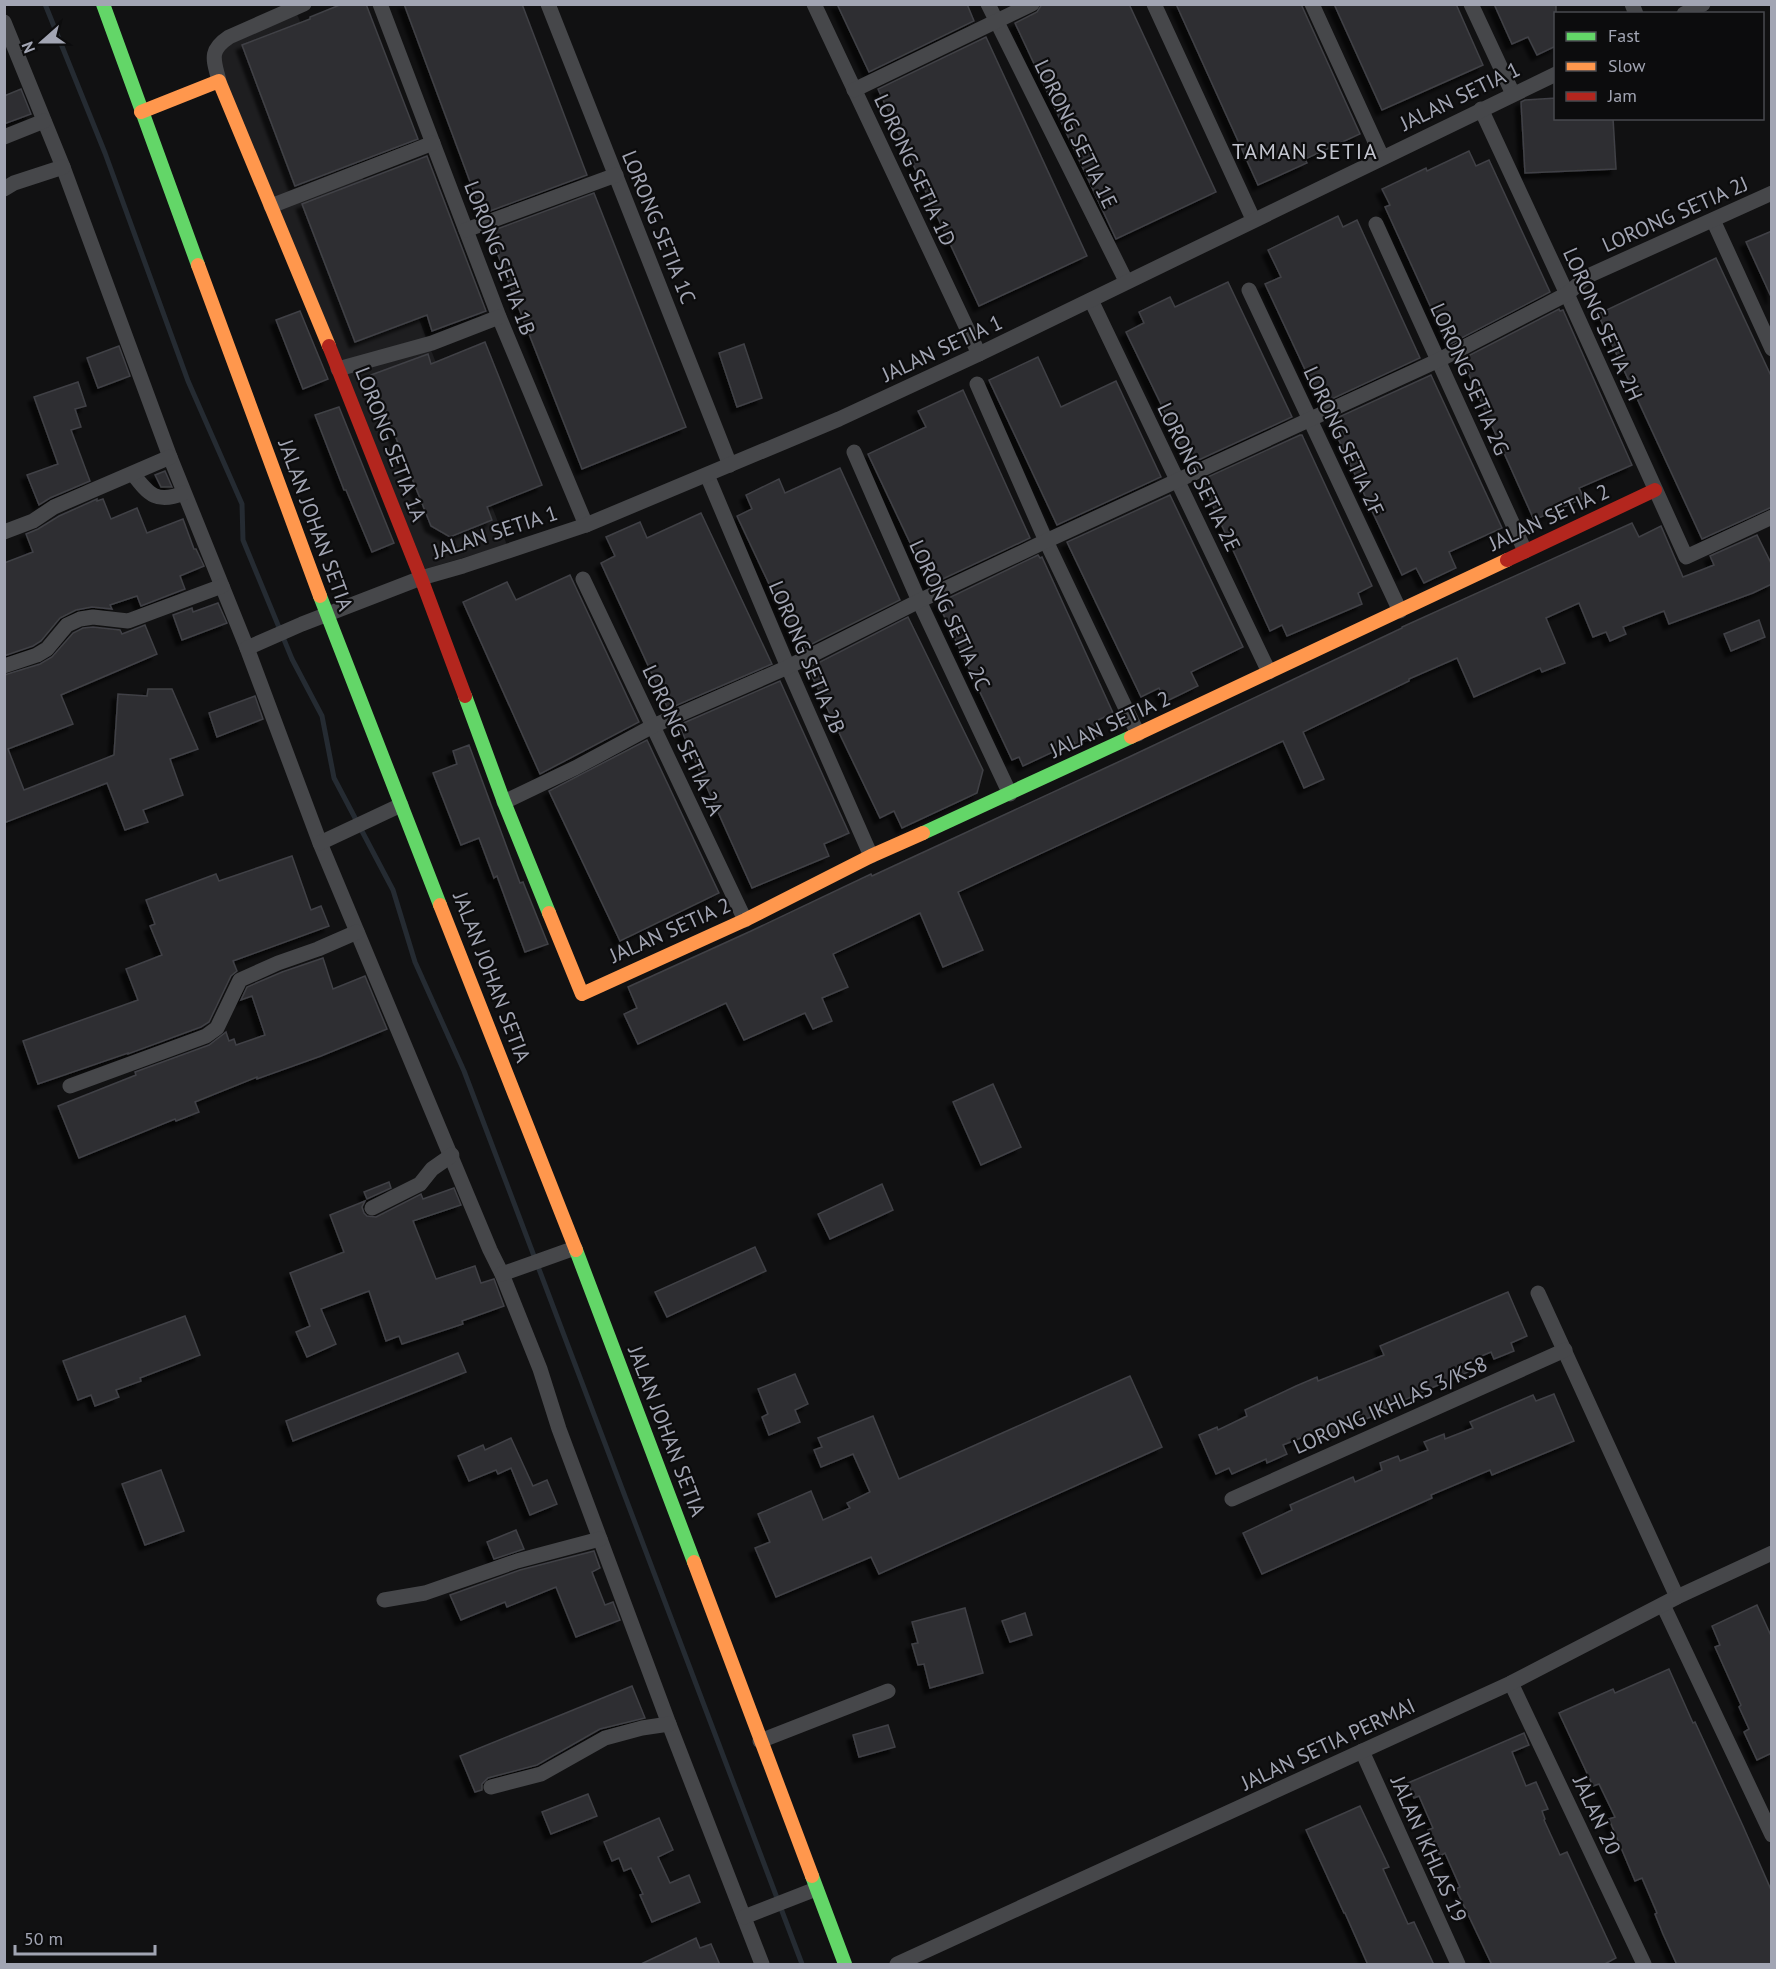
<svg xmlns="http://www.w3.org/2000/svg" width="1776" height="1969" font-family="'PT Sans',sans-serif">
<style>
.built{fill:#1e1e20}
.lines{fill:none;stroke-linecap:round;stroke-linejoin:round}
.stream{stroke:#252b32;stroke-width:5}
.building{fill:#2f2f31;stroke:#404146;stroke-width:1.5;filter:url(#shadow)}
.street{stroke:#46474a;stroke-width:15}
.fast{stroke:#63d668;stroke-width:14}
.slow{stroke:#ff974d;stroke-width:14}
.jam{stroke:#b3261e;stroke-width:14}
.labels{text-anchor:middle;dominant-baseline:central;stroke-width:4.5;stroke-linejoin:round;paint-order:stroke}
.street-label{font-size:21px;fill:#a2a5b3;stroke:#0c0c0d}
.neighbourhood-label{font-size:22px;letter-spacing:1.5px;fill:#c3c5cf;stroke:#0c0c0d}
</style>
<defs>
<filter id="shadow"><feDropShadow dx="-5.5" dy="5.5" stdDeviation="1.5" flood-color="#0009"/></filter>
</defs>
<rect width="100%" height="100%" fill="#111112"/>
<path class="built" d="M297,14L394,255L507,545L425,569L225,81L220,54L226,46Z"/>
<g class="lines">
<path class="stream" d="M45,4L105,153L188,381L242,504L243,540L292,659L322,716L334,778L393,890L415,962L464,1071L802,1964"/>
</g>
<g class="building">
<path d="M342,4H366L418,139L295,186L242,45L310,19V17Z"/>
<path d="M404,4H522L587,175L482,214Z"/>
<path d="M837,4H967L974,21L869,72Z"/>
<path d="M1042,4H1129L1216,192L1116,239L1015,23L1037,12Z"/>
<path d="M1176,4H1301L1360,134L1305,159L1307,163L1258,185Z"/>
<path d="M1334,4H1456L1483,65L1382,110Z"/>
<path d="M1494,4H1556V46L1537,55L1528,37L1512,44Z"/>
<path d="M986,37L1087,256L979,306L878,89Z"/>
<path d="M21,89L31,114L4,124V96Z"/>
<path d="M1556,98V118H1613L1616,169L1525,173L1521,102L1525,100Z"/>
<path d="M1469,151L1476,166L1489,160L1550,292L1448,345L1385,207L1390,205L1382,189L1426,168L1427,171Z"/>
<path d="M427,156L486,311L432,331L427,315L355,342L302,204Z"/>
<path d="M594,193L686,427L582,469L489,232Z"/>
<path d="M1338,216L1343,227L1357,220L1420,358L1321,404L1265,284L1281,277L1268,250Z"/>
<path d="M1772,231V299L1746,242Z"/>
<path d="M1716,258L1772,378V507L1702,539L1598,314Z"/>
<path d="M1228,282L1292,417L1190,464L1126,332L1144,323L1139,312L1170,297L1175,307Z"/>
<path d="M1559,309L1560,311L1563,310L1632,465L1579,488L1584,498L1534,520L1462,359Z"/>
<path d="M300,311L328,379L303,389L276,320Z"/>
<path d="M485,342L542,485L487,507L492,520L450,537L431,526L371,375L428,354L431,364Z"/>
<path d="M744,344L762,398L737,407L719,353Z"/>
<path d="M119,346L130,376L98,388L87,358Z"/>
<path d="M1038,357L1061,407L1116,381L1161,477L1057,525L989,380Z"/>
<path d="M1431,375L1502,528L1449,552L1456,568L1424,583L1416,568L1402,575L1330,421Z"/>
<path d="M78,382L86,406L75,409L81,427L71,430L90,481L50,498L39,505L27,475L58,464L34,397Z"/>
<path d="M963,390L1030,538L930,585L868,454L926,427L918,411Z"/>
<path d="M339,407L394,543L372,552L346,490H344L315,415Z"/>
<path d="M1300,435H1302L1372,586L1358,593L1362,604L1287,636L1282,625L1270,631L1201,480Z"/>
<path d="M840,468L900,600L800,650L737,516L752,509L746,495L779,479L785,493Z"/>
<path d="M165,471L172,487H161L155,475Z"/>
<path d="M1170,495L1243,647L1191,672L1198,686L1165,702L1159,688L1141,697L1067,542Z"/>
<path d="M97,499V501L103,499L111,519L137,508L147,533L183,519L194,549H196L204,566L180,576L185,589L141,606L137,596L110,605L112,609L92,607L76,610L60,618L41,641L33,646L4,656V563L33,552L26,534L38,529L59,516Z"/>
<path d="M701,513L772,664L668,709L601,563L615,556L606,537L640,522L647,538Z"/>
<path d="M1632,523L1639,537L1661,526L1683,577L1714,565L1710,556L1757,535L1772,565V584L1753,593L1669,624L1664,611L1623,627L1626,634L1610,641L1606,632L1593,637L1579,603L1546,618L1565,663L1542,672L1540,668L1474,697L1457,658L1409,679V681L1303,732L1324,779L1304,788L1283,741L958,892L983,950L943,967L920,913L833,954L848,987L822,998L832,1021L813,1029L805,1013L744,1040L726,1003L638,1044L624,1014L637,1008L628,987L751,931L871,874L872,876L900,863L1129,757L1402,628V627Z"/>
<path d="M1038,555L1040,558L1042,557L1113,713L1094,722L1099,735L1075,745L1074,742L1023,766L1019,757L1012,760L938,603Z"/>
<path d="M570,575L639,722L540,774L463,602L507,582L516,600Z"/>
<path d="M218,603L227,623L182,640L173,615L192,608L193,612Z"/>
<path d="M908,617L983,770L977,793L902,828L894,811L880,818L808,668Z"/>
<path d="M1759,620L1765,637L1731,651L1724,634Z"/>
<path d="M145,625L157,654L61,695L73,724L8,749L24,790L114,755L118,694L147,696L148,689H172L198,749L170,759L183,795L143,810L148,822L125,830L107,783L4,823V675L40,664L52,657L73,633L83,628L93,627L120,630L122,634Z"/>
<path d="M780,681L849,833L824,844L829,856L752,888L679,725Z"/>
<path d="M255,696L263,719L217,737L209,713Z"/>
<path d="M647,740L719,893L620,941L549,791Z"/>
<path d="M469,745L520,883L523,882L548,944L525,952L497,876L494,878L479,838L461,845L433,773L457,764L453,751Z"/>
<path d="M292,856L311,910L321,906L329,926L233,961L237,971L231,976L209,1022L201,1027L128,1054V1053L38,1084L23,1041L138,1000L126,969L162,955L150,926L155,924L146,900L216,874L219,881Z"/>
<path d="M323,958L333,989L365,976L387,1029L321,1056L257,1079V1077L195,1102L199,1112L176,1121L175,1119L79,1158L58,1106L136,1075L135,1072L209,1045L226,1032L229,1041L234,1039L236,1045L265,1035L252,996L241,1000L247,987L282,972Z"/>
<path d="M993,1084L1021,1147L981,1165L953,1102Z"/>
<path d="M389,1182L391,1188L367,1199L364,1192Z"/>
<path d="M882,1184L893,1210L830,1239L818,1214Z"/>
<path d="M454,1188L461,1205L413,1221L436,1279L475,1266L481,1283L494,1279L504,1306L462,1321L463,1324L402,1344L399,1336L386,1341L369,1291L321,1309L336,1344L307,1357L296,1332L310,1326L290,1273L344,1252L330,1215L365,1201L362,1207L364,1213L367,1216L376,1217L421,1194L423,1199Z"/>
<path d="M755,1247L766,1271L667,1317L655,1292Z"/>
<path d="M1508,1292L1527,1336L1511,1343L1514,1351L1494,1359L1491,1352L1465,1363L1468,1372L1379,1411L1380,1413L1314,1441L1311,1434L1283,1445L1287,1454L1267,1463L1266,1459L1232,1474L1229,1468L1216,1474L1199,1435L1217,1427L1218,1430L1247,1416L1245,1410L1296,1386L1317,1377L1318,1381L1384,1355L1380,1346Z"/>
<path d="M185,1316L200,1355L140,1378L141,1381L116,1390L119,1397L95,1406L91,1395L78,1400L63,1361Z"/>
<path d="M458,1353L466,1372L293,1441L286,1421Z"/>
<path d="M795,1374L808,1404L795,1410L800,1422L769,1435L762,1417L768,1414L758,1389Z"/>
<path d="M1130,1376L1162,1447L879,1574L871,1557L776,1597L755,1548L770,1542L758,1514L811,1491L823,1520L850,1508L847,1503L870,1492L853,1454L821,1467L814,1450L822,1447L818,1438L873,1416L899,1479Z"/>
<path d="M1554,1394L1574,1441L1492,1475L1490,1470L1431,1495L1432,1498L1262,1574L1243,1533L1292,1510L1290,1505L1353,1477L1355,1482L1382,1470L1380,1463L1398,1456L1400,1461L1428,1450L1424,1442L1444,1434L1445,1439L1473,1428L1470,1422L1533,1395L1536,1401Z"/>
<path d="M511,1438L533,1486L547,1480L557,1504L530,1515L511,1468L498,1474L496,1470L469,1481L458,1456L483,1445L485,1450Z"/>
<path d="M161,1470L184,1531L145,1545L122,1484Z"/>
<path d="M516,1530L524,1549L494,1559L487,1542Z"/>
<path d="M594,1551L600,1568L592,1572L605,1605L613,1602L620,1620L576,1637L556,1587L507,1607L505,1602L461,1620L450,1595L520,1570Z"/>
<path d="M1757,1605L1772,1638V1753L1757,1760L1744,1732L1749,1729L1739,1707L1741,1705L1715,1647L1720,1645L1712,1626Z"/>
<path d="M965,1608L983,1673L930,1688L924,1664L918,1665L912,1644L918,1643L912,1622Z"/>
<path d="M1025,1613L1032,1635L1010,1642L1002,1621Z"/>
<path d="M1669,1669L1693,1723L1695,1722L1743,1826L1772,1892V1965H1677L1663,1934L1655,1914L1657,1913L1642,1878L1635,1881L1609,1819L1615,1817L1599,1784L1593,1786L1559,1713L1613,1689L1615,1693Z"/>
<path d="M632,1686L645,1718L600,1729L537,1765L488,1778L482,1784V1790L475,1792L460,1756Z"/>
<path d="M888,1725L895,1747L859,1757L853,1735Z"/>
<path d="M1524,1733L1529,1745L1512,1752L1526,1786L1536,1782L1548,1809L1542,1811L1545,1819L1544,1820L1560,1855L1567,1852L1616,1958L1603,1965H1492L1456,1889L1460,1887L1445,1853L1440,1856L1428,1830L1433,1828L1419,1796L1414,1798L1408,1783Z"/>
<path d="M588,1794L597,1816L551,1834L542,1812Z"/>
<path d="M1360,1806L1389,1867L1383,1869L1408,1924L1414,1922L1434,1965H1368L1345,1913H1344L1306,1830Z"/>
<path d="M659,1818L673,1850L658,1857L670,1883L689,1875L700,1902L652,1922L640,1895L643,1894L631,1868L624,1871L619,1858L612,1861L604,1842Z"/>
<path d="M696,1938L700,1948L711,1944L720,1965H639Z"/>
</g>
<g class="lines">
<g class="street">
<path d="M380,4L499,317L586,525"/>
<path d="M548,4L730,465"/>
<path d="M814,4L979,354"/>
<path d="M988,4L1126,281"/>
<path d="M1154,4L1253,219"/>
<path d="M1312,4L1382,157"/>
<path d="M1471,4L1513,94"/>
<path d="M1632,4L1636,14"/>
<path d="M1684,14L1703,4"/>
<path d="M4,22L63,167L170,457L247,648L320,843L490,1250L502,1274L540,1369L559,1429L669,1724L762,1964"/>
<path d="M219,81C214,60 208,51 229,37L304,4"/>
<path d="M854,90L1032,4"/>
<path d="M1481,109L1567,294L1686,557L1772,517"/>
<path d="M4,137L44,121"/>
<path d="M4,189L14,183L63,167"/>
<path d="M271,206L433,143"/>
<path d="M1713,220L1772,349"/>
<path d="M1376,224L1525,551"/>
<path d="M466,230L616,175"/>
<path d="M1249,290L1400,611"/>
<path d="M1091,300L1269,672"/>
<path d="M338,369L432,343L499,317"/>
<path d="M977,384L1046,541L1138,734"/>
<path d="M854,452L919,601L1010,794"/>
<path d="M133,474C149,495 157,504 184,493"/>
<path d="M707,475L788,667L871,856"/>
<path d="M4,532L33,521L54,507L170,457"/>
<path d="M583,579L745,920"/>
<path d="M247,648L302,624L421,578L463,566L586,525L839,419L979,354L1556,74"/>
<path d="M4,666L37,655L47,649L67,625L80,619L93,617L128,621L222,586"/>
<path d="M504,802L575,768L653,726L788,667L919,601L1046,541L1439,360L1567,294L1588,276L1772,193"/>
<path d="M320,843L401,805"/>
<path d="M70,1086L206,1036L217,1028L240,980L278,963L318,949L357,932"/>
<path d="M372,1208L420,1184L432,1169L452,1155"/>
<path d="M502,1274L575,1248"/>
<path d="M1538,1293L1677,1597"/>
<path d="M1232,1499L1565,1350"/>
<path d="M384,1600L425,1593L517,1561L600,1539"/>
<path d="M1663,1605L1772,1835"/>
<path d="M1511,1683L1644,1964"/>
<path d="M760,1741L888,1691"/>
<path d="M1362,1751L1458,1964"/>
<path d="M491,1787L541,1774L605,1738L642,1728L669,1724"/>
<path d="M744,1917L816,1889"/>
<path d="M897,1964L1511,1683L1677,1597L1772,1553"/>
</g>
<g class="fast">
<path d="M103,4L198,265"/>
<path d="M320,596L440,905"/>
<path d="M465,696L504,802L549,913"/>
<path d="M923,833L1131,737"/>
<path d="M576,1250L694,1562"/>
<path d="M812,1876L845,1964"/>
</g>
<g class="slow">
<path d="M141,112L219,81L329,346"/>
<path d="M198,265L320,596"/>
<path d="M1131,737L1507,560"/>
<path d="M440,905L576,1250"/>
<path d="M549,913L582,994L745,920L871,856L923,833"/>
<path d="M694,1562L812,1876"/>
</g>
<g class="jam">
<path d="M329,346L421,578L465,696"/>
<path d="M1507,560L1655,490"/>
</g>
</g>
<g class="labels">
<g class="street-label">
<text transform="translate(1460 96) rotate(-26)">JALAN SETIA 1</text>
<text transform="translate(1076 134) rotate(64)">LORONG SETIA 1E</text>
<text transform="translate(915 170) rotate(65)">LORONG SETIA 1D</text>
<text transform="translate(1675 214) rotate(-24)">LORONG SETIA 2J</text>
<text transform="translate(659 227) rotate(68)">LORONG SETIA 1C</text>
<text transform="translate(500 258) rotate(69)">LORONG SETIA 1B</text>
<text transform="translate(1603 324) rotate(66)">LORONG SETIA 2H</text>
<text transform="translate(942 348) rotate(-25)">JALAN SETIA 1</text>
<text transform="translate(1470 379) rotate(66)">LORONG SETIA 2G</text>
<text transform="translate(1344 441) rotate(65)">LORONG SETIA 2F</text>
<text transform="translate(391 444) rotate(69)">LORONG SETIA 1A</text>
<text transform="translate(1199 477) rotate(64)">LORONG SETIA 2E</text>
<text transform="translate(1549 517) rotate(-25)">JALAN SETIA 2</text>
<text transform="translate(316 525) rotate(70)">JALAN JOHAN SETIA</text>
<text transform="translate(495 532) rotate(-18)">JALAN SETIA 1</text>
<text transform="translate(950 615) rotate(65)">LORONG SETIA 2C</text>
<text transform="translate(807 657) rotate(67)">LORONG SETIA 2B</text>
<text transform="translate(1110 724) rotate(-25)">JALAN SETIA 2</text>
<text transform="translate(683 740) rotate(65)">LORONG SETIA 2A</text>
<text transform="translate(670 930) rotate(-24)">JALAN SETIA 2</text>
<text transform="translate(492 977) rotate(69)">JALAN JOHAN SETIA</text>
<text transform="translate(1390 1405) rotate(-24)">LORONG IKHLAS 3/KS8</text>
<text transform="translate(667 1431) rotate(69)">JALAN JOHAN SETIA</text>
<text transform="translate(1328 1744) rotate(-25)">JALAN SETIA PERMAI</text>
<text transform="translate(1597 1815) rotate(65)">JALAN 20</text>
<text transform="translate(1429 1849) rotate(66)">JALAN IKHLAS 19</text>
</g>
<g class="neighbourhood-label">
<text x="1305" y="151">TAMAN SETIA</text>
</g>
</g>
<rect width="1776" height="1969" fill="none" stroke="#a2a5b3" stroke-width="12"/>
<rect x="1554" y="12" width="210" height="108" fill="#0c0c0d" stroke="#48494f" stroke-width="1.5"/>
<rect x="1566" y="32" width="30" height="9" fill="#63d668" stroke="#48494f" stroke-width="1.5"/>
<text x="1608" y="42" font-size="18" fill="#a2a5b3">Fast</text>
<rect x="1566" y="62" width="30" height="9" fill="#ff974d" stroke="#48494f" stroke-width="1.5"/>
<text x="1608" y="72" font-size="18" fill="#a2a5b3">Slow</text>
<rect x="1566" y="92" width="30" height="9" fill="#b3261e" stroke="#48494f" stroke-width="1.5"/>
<text x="1608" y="102" font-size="18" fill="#a2a5b3">Jam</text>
<g transform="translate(42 42) rotate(249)" stroke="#0c0c0d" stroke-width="4.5" paint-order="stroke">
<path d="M0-4.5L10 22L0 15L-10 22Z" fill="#a2a5b3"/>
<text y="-9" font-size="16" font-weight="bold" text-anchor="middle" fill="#a2a5b3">N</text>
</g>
<path d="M15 1945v9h140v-9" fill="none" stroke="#a2a5b3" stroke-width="3"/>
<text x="24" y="1945" font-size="18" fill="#a2a5b3" stroke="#0c0c0d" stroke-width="4.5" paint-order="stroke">50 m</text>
</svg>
